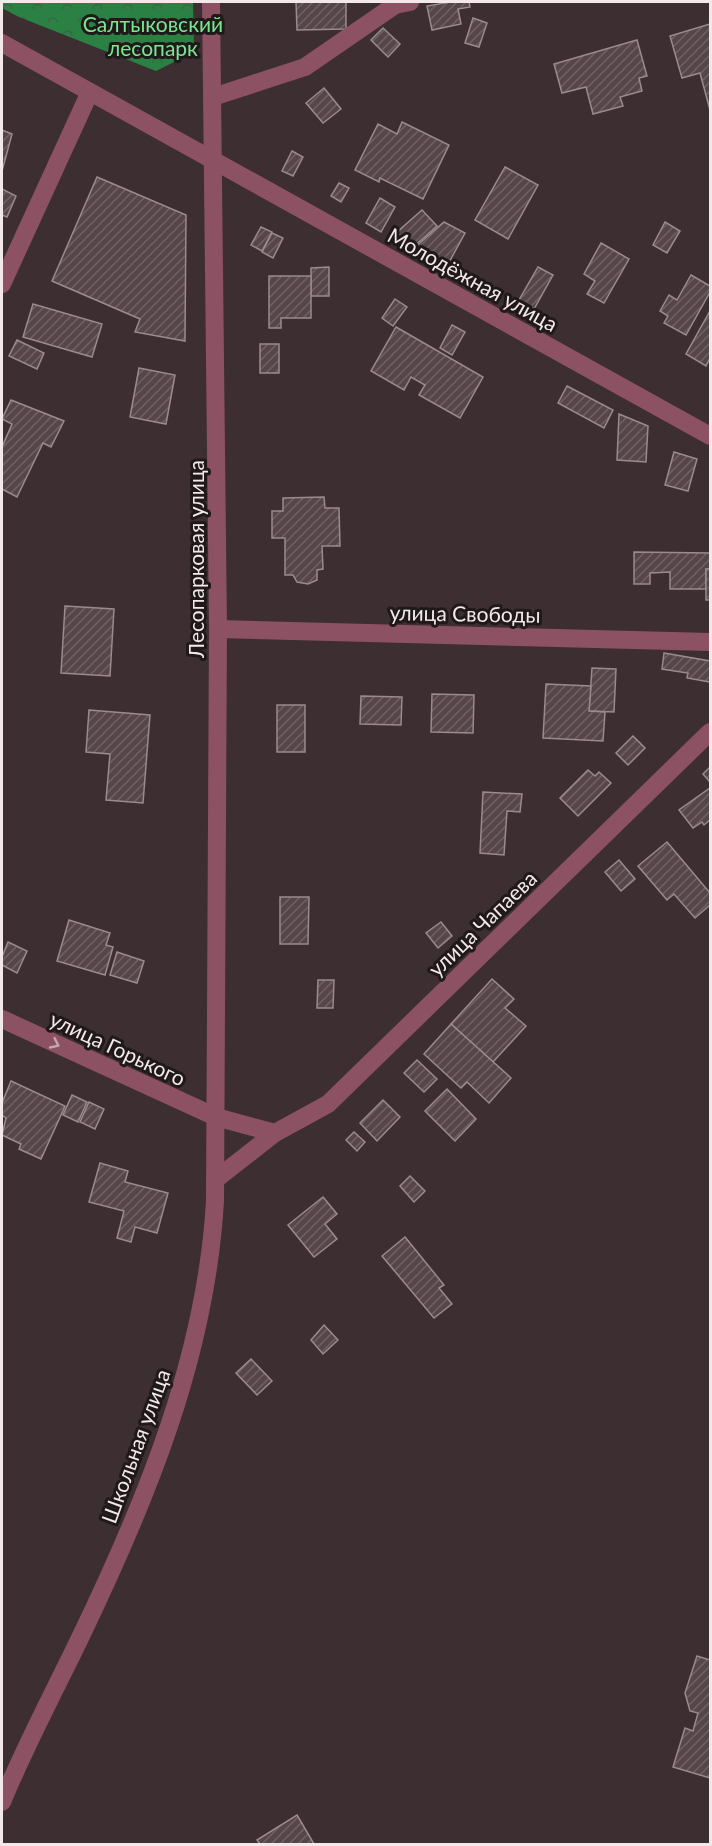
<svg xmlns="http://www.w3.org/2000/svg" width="712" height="1846" font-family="Lato,sans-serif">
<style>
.forest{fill:url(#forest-crowns)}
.building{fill:url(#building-hatch);stroke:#9b8a8e;stroke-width:1.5}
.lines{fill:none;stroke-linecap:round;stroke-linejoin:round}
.street{stroke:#8d5164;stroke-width:18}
.oneway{stroke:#c5a5ae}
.labels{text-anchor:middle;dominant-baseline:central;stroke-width:6;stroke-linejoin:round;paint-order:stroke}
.park-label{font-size:21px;fill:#79e692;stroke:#1f191a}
.street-label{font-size:21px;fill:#f3e9eb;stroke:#1f191a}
</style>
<defs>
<pattern id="forest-crowns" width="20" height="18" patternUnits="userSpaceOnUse" patternTransform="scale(1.5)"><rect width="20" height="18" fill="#2b8143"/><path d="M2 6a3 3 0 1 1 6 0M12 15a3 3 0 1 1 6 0" fill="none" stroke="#386644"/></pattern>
<pattern id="building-hatch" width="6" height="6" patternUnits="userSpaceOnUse" patternTransform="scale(1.5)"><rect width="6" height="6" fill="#56464a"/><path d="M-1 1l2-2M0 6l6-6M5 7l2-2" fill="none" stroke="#6f6164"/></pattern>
</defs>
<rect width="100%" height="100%" fill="#3d2e32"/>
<path class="forest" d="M2,2H193L194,52L156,71L19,17L2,8Z"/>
<g class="building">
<path d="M296,2H346V29L297,30Z"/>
<path d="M450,2H469L470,7L458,9L461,24L432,30L427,6Z"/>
<path d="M473,18L487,23L479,47L465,43Z"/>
<path d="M710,24V110L700,73L682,78L670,36Z"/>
<path d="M383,28L400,44L388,57L371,40Z"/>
<path d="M637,40L647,76L639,78L642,91L620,97L623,106L593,114L586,87L562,93L554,64Z"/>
<path d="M324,88L341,109L323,123L306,103Z"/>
<path d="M402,122L449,145L423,199L380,178L379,182L355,170L378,124L397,134Z"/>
<path d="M2,130L12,134L2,171Z"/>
<path d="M292,151L303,157L293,176L282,171Z"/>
<path d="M505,167L538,185L508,239L475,220Z"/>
<path d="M97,177L186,215L185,341L135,332L140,319L52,281Z"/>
<path d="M339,183L349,188L341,202L331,196Z"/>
<path d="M2,189L16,196L7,217L2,215Z"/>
<path d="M380,198L395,207L381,232L366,223Z"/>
<path d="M422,210L437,226L412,248L397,232Z"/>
<path d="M444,222L465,233L447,266L414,248Z"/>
<path d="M665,222L680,231L667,253L653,245Z"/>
<path d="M261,227L272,232L262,251L251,245Z"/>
<path d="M272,233L283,238L273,258L262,252Z"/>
<path d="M601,243L629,259L604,303L587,294L595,281L584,274Z"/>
<path d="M329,267V296H311V268Z"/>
<path d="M538,267L553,275L534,309L519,300Z"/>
<path d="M691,275L710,286V292L686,335L664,323L668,316L660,311L669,295L677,300Z"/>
<path d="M269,276H311V318H281V328H269Z"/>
<path d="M395,299L407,307L393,326L382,318Z"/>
<path d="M33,304L102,324L92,357L23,337Z"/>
<path d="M710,311V358L706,366L686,354Z"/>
<path d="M452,325L465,332L452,355L440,348Z"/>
<path d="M396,327L483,377L460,418L419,395L425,385L411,377L404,390L371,371Z"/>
<path d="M17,340L44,353L37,369L9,356Z"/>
<rect x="260" y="344" width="19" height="29"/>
<path d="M139,368L175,375L166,424L130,417Z"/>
<path d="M567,386L613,410L604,428L558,403Z"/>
<path d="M11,400L64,421L51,447L43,443L17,497L2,489V447L12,424L2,419Z"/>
<path d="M619,414L648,426L646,462L617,460Z"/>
<path d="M674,452L697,459L688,491L665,485Z"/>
<path d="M324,497L325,508H339L340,546H322L323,569L317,570V580L308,584L297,582L293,575H285V538H272V511H283V498Z"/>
<path d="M634,552L710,553V569H706V589H670V572L650,573V584H634Z"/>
<rect x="706" y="569" width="4" height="31"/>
<path d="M65,606L114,609L110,676L61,673Z"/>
<path d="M664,653L710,661V682L687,678L688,673L662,669Z"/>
<path d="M592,668L616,669L614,712L589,711Z"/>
<path d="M546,684L591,686L589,711L605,712L603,741L543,738Z"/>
<path d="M432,694L474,695L473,733L431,732Z"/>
<path d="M361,696L402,697L401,725L360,724Z"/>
<rect x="277" y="705" width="28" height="47"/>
<path d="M89,710L150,715L143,803L106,800L110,754L86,752Z"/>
<path d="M633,736L645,748L628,765L616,753Z"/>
<path d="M710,767V782L703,774Z"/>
<path d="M588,770L595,776L599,772L611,783L578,816L560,798Z"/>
<path d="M710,788V820L704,825L702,822L693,828L679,810Z"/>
<path d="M483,792L522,794L520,812L507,811L504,855L480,853Z"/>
<path d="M667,842L710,893V905L695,918L674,894L667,900L638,866Z"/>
<path d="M619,860L635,879L621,891L605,872Z"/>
<path d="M280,897H309L308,944H280Z"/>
<path d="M69,920L110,933L106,945L113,947L105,975L57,961Z"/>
<path d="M441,922L452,936L438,948L426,933Z"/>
<path d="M8,942L27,951L17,973L2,965V957Z"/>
<path d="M117,952L144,961L137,983L110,975Z"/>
<path d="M492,979L514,999L505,1008L526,1026L493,1062L451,1024Z"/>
<path d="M318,980H334L333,1008H317Z"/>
<path d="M451,1024L511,1078L489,1103L467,1082L461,1088L424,1054Z"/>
<path d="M417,1060L437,1079L424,1092L404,1073Z"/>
<path d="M11,1081L65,1106L41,1159L19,1149L21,1144L2,1135L6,1118L2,1115V1103Z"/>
<path d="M447,1089L476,1119L455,1141L425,1111Z"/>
<path d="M72,1095L87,1102L78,1122L63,1115Z"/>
<path d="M383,1100L400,1117L377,1141L360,1123Z"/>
<path d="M89,1102L104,1109L95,1129L80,1122Z"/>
<path d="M354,1132L365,1142L357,1151L346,1140Z"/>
<path d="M100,1163L128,1171L125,1182L168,1193L157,1233L135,1227L131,1242L117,1238L124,1211L89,1202Z"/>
<path d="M410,1176L425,1191L414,1202L400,1186Z"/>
<path d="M323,1197L337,1214L325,1224L337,1239L314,1257L288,1225Z"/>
<path d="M405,1237L444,1285L439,1288L452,1304L434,1318L382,1256Z"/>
<path d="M324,1325L338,1340L323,1354L311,1340Z"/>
<path d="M251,1359L272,1381L257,1395L236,1373Z"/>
<path d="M697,1656L710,1660V1778L673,1767L685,1728L693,1731L698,1713L690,1711L685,1693Z"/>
<path d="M297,1815L314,1844H260L257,1840Z"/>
</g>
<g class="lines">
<g class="street">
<path d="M2,43L710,436"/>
<path d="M213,97L305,67L395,5L410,2"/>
<path d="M2,284L89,94"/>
<path d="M218,629L710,642"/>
<path d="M2,1019L216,1117L275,1133"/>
<path d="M215,1180L275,1133L328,1104L710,732"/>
<path d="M2,1802C25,1746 54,1692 80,1638C147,1499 206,1356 215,1201L218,629L211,2"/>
</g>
</g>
<defs><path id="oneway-chevron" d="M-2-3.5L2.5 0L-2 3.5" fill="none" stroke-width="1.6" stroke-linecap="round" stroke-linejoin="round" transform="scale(1.5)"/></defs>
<use class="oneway" href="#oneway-chevron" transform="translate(55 1044) rotate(25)"/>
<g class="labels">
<g class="park-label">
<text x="153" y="23">Салтыковский<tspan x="153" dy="24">лесопарк</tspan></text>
</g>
<g class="street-label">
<text transform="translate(473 279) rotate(29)">Молодёжная улица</text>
<text transform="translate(195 559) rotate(-90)">Лесопарковая улица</text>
<text transform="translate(465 613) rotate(1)">улица Свободы</text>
<text transform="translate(482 923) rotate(-44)">улица Чапаева</text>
<text transform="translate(118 1048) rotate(25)">улица Горького</text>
<text transform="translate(135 1446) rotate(-70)">Школьная улица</text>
</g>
</g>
<rect width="712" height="1846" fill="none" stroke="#f3e9eb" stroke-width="6"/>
</svg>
